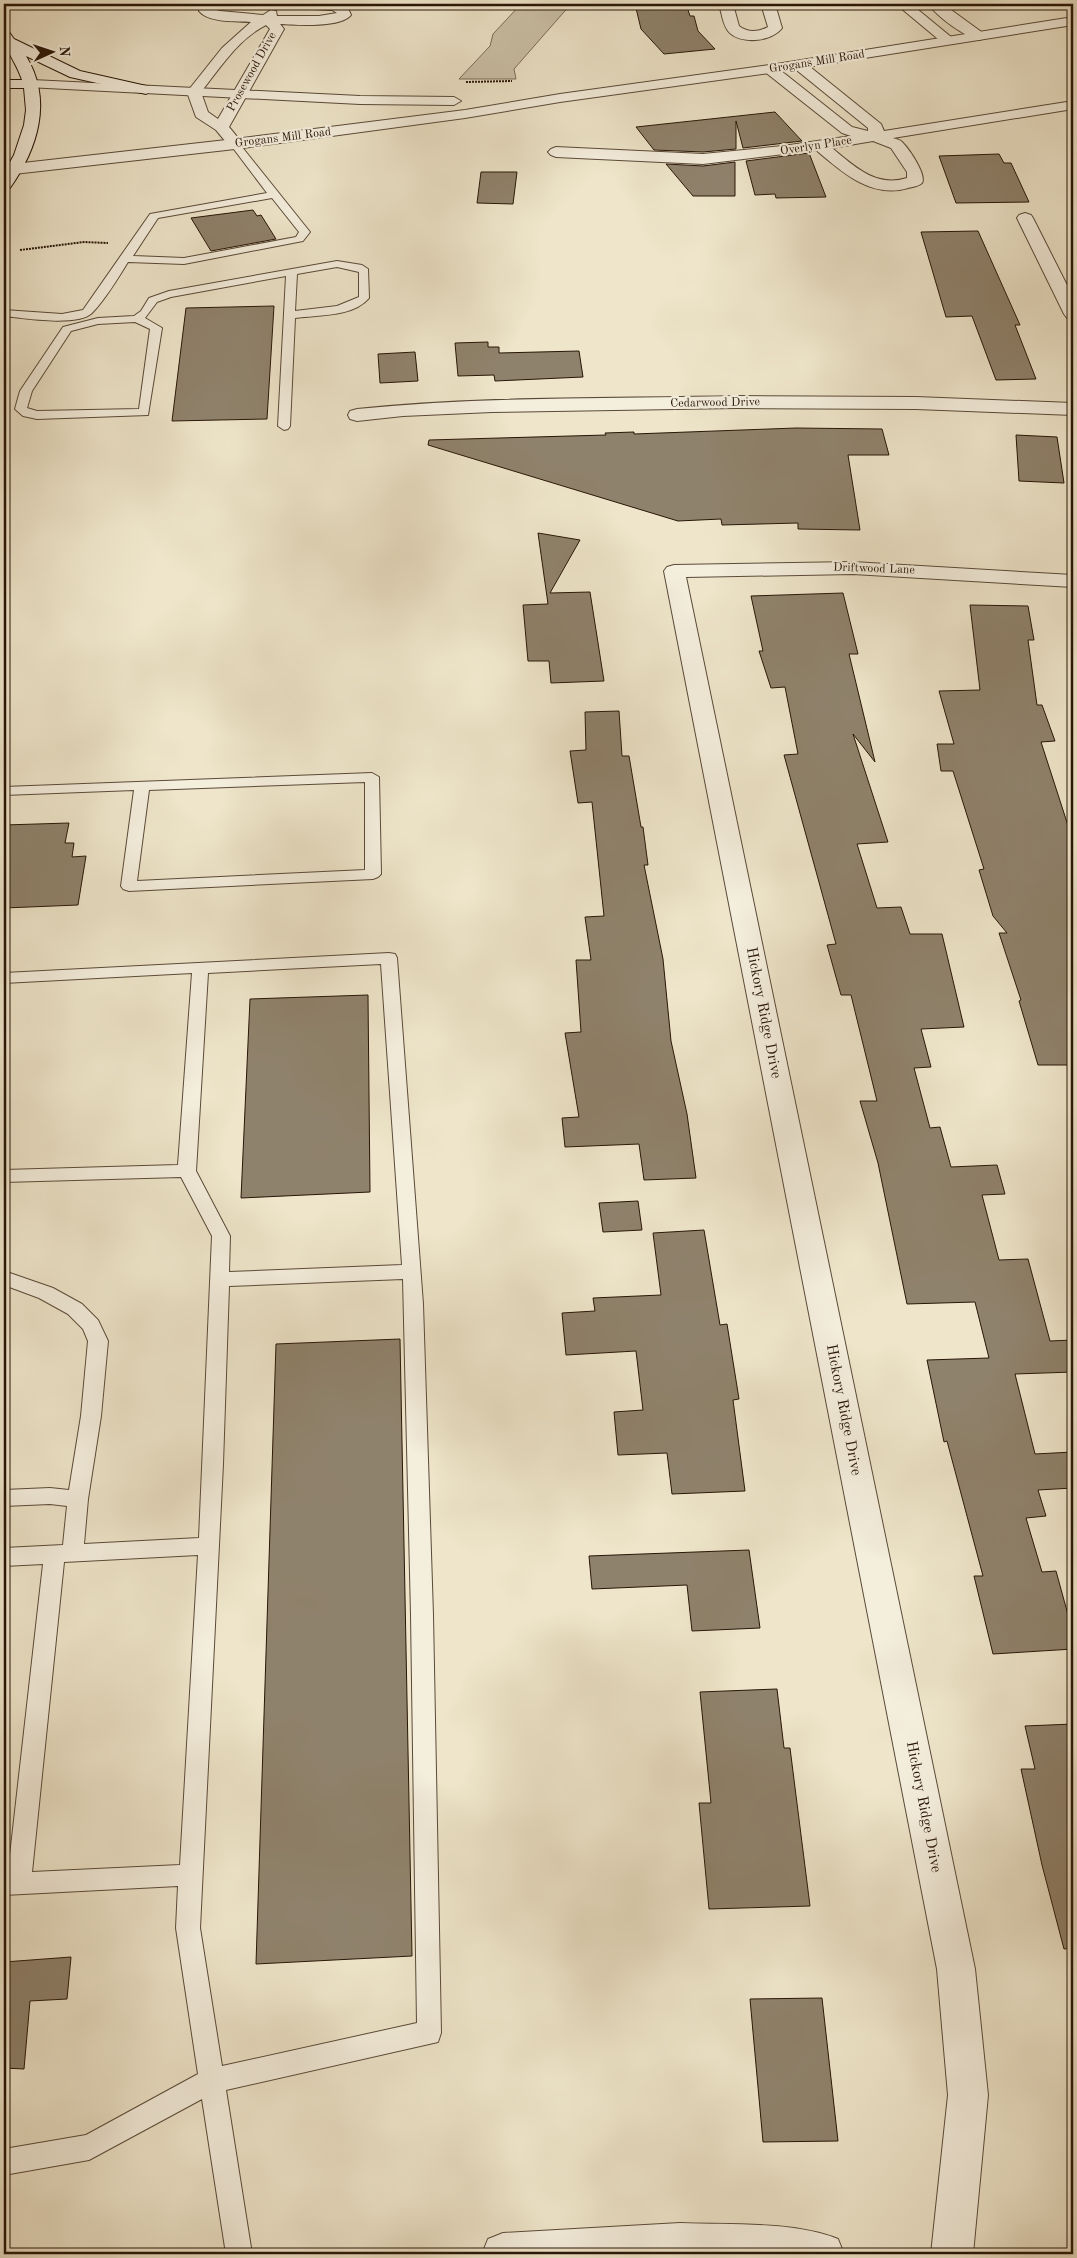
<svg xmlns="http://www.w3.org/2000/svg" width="1077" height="2258" font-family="'Old Standard TT',serif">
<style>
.green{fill:#ccc2a9;stroke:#7a6c58}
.building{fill:#8f826c;stroke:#281607}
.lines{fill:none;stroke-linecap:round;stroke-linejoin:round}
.service-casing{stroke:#5a4a38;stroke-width:2}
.minor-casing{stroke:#5a4a38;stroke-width:2}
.tertiary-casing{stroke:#5a4a38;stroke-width:2}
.secondary-casing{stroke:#281607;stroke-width:2}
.path{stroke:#281607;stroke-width:2;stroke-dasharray:2 1;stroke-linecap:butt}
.service{fill:#f4eedd;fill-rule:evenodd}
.minor{fill:#f4eedd;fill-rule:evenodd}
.tertiary{fill:#f4eedd;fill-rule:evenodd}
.secondary{fill:#f4eedd;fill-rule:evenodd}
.labels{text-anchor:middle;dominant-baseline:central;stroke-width:4.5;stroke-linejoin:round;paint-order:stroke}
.far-street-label{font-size:12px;fill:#281607;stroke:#f4eedd}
.street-label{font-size:15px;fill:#281607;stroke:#f4eedd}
</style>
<rect width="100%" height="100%" fill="#eee5ca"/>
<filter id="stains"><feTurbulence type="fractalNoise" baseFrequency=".004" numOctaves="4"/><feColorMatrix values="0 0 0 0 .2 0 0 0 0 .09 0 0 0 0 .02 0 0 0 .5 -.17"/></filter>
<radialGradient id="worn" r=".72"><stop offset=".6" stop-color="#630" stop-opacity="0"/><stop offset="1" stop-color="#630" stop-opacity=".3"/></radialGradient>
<path class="green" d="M521,4H571L514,69L516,79H459L490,46L493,34Z"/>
<g class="building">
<path d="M635,4H686L690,16H694L698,31L715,49L664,54L641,29Z"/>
<path d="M775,112L802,141L743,148L736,121V149L703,152L654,150L636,127Z"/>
<path d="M809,153L826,197L776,198L775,194L755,195L746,161Z"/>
<path d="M999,154L1004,163H1011L1029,202L956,203L939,156Z"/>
<path d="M735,162V196H693L666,164L703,166Z"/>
<path d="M481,172H517L513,204L477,203Z"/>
<path d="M253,210L257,216L261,215L276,239L211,251L191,218Z"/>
<path d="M978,231L1020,325H1015L1036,379L996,380L972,316L946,317L921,232Z"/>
<path d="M274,306L267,419L172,421L186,308Z"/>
<path d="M488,342V347H499V353L579,351L583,377L495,381L494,375L458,376L455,343Z"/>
<path d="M415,352L418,381L380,383L378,354Z"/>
<path d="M796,428L882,429L889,455H848L860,530L798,529V523L722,525L721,519L678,521L428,445L429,440L606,435L605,433L634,432V434Z"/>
<path d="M1016,435L1057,437L1064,483L1019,481Z"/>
<path d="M538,533L580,540L550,593L590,592L604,681L551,683L549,661H528L523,605L548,604Z"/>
<path d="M843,593L858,654H849L875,762L853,734L888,842L857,844L877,908L901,907L910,934H942L964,1027L921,1029L931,1067L914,1068L930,1128L940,1127L951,1167L997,1165L1005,1194L982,1195L999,1260L1028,1259L1050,1341L1073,1340V1372L1015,1374L1035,1454L1073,1452V1488L1038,1490L1046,1516L1026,1518L1042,1572L1056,1571L1073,1633V1649L993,1654L974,1576H983L947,1441L944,1442L927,1360L989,1358L975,1302L907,1304L878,1163L860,1101H877L851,995H841L827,945L836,944L784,755L798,754L785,687L771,688L759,651H763L751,596Z"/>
<path d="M970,605L1028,606L1034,640H1028L1037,705H1042L1055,741L1041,742L1073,841V1065H1038L1019,1001L1021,1000L999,933H1007L993,916L979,870L984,869L953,771H941L937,744H954L939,691L980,690Z"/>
<path d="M619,711L622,756H629L641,827H643L648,865H644L663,959L671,1041L687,1114L696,1178L644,1180L639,1144L565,1147L562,1118L579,1117L565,1033L581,1032L576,960H591L585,917L604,916L592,802L578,803L570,751L586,750L585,712Z"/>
<path d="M69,823L65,843H74L72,857L86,856L78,905L4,908V825Z"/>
<path d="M368,995L370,1192L241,1198L250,999Z"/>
<path d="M638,1201L642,1230L603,1232L599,1203Z"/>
<path d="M704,1230L720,1325L727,1324L739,1399L733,1400L745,1491L672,1494L667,1453L618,1455L614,1412L643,1410L636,1351L566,1355L562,1313L595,1311L593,1298L661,1295L653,1233Z"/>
<path d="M400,1339L412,1956L256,1964L276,1344Z"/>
<path d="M749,1550L760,1628L692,1631L687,1585L592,1589L589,1556Z"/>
<path d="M777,1689L784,1748H790L810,1906L709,1909L699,1803H711L700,1692Z"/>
<path d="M1073,1724V1948L1064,1949L1042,1865L1021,1769H1035L1025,1726Z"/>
<path d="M71,1957L67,1999L30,2001L24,2069L4,2068V1962Z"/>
<path d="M822,1998L838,2141L763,2142L750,1999Z"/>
</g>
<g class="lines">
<defs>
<g id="service">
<path d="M235,141L238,142L310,232L303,241L184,264L128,262C118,278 105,300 92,313C78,327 23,318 4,316V310L62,314L83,310L150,214L267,193L230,144ZM272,198L299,232L296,237L184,258L133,256L158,218Z"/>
<path d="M337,261L362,265L368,269L369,298C353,317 318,315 295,318L290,426L288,429L284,430L278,426L286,276L171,297L157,302L145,318L162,328L148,415L37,419L23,416L15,409L20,391L63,327L98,318L134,316L141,311L149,298L169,291ZM337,267L359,272V297L337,306L295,311L297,274ZM135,322L150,329L139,409L37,411L27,408L32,391L71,331L98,324Z"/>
<path d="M372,773L379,777L381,874L378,877L373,879L129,891L123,889L121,886L134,790L4,795V787ZM365,782V870L137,881L149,790Z"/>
<path d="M389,953L395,954L397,958L423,1304L433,1615L441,2033L438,2042L226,2090L252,2254H226L202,2099L89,2160L4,2175V2149L86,2135L198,2074L176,1928L178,1886L4,1895V1873H8L43,1564L4,1566V1548L63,1545L67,1506L50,1504L4,1506V1490L50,1488L69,1490L81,1416L88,1341L83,1329L68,1314L39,1298L4,1285V1271L53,1288L82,1304L98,1320L108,1341L101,1416L88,1499L84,1544L199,1538L212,1236L181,1177L4,1182V1170L178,1165L192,973L4,983V973ZM381,964L402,1265L229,1272L230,1236L196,1171L208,973ZM403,1279L411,1615L417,2023L222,2066L200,1928L223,1464L229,1286ZM198,1555L180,1865L32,1872L64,1562Z"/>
</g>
<g id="minor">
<path d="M201,4H218L213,9L220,11L263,15L271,10L276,11L277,16H319L337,13L332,10L296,8L291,7L289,4H340L347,6L351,15C340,28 297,25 280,24L284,29L229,127L243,144L240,147H230L216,130L196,117L187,92L222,48L251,22C236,21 209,23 199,11ZM266,25L270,29L218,119L208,112L201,92C220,68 238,39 266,25Z"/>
<path d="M722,4H736L734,8L739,26C748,33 758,32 768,27L761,4H775L782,28C772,42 739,45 728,31C723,24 722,15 720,8Z"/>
<path d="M896,4H911L956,41L954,44H944Z"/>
<path d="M928,4H943L987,36L980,40C963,36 939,18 928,4Z"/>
<path d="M799,61L804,62L881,124L884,131L1073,101V109L893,138C896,139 901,140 903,143C909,149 927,175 922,183C919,186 912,187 908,188C871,199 842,172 816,150L703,164L556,157L551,155L548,152L551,149L556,147L703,154L783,146L851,136L842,133L765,72L763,69L770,65L775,66L852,127L868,131V128L794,68L792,65L794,62ZM873,141L891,148L907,172V178C876,188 854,166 832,148Z"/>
<path d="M1025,213L1031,215L1033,218L1073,297V319L1067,318L1064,314L1017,218L1019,215Z"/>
<path d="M737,396L916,397L1073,403V415L916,409L737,408L492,412L403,416L357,421L350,419L348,415L350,411L357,409C483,396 611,399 737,396Z"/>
<path d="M853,562L1073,575V587L853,574L686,577L975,1969L988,2095L973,2254H931L948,2095L937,1969L664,571L667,567L674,565Z"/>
<path d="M680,2223C728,2225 793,2221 838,2239L844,2254H482L488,2239L503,2233Z"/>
</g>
<g id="tertiary">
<path d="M1073,17V25L770,73L560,102L465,118L235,149L14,174L8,172L6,169L8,166L14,164L235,139L465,110L560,94L770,65Z"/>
<path d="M32,80L360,96L454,97L461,101L454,105L360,104L27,87L25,84L27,81Z"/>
</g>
<path id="secondary" d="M4,31L9,32L14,39L80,71L151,87L153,90L146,94L70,77L26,56C53,100 38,148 10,188L4,190V173L14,155L24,125L26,110L24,88H4V80H22C16,61 3,49 4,31Z"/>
</defs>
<use href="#service" class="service-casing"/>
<use href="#minor" class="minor-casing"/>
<use href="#tertiary" class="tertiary-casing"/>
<use href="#secondary" class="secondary-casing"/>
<g class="path">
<path d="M466,82L512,81"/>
<path d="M20,250L84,242L108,243"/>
</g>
<use href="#service" class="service"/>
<use href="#minor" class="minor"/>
<use href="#tertiary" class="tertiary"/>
<use href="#secondary" class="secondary"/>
</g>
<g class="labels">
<g class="far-street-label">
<text transform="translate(817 62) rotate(-9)">Grogans Mill Road</text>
<text transform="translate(252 72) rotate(-61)">Prosewood Drive</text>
<text transform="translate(283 138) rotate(-7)">Grogans Mill Road</text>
<text transform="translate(816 146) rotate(-9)">Overlyn Place</text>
<text transform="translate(715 403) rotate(-1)">Cedarwood Drive</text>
<text transform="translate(874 569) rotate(2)">Driftwood Lane</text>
</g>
<g class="street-label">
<text transform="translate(763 1013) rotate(79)">Hickory Ridge Drive</text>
<text transform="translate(843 1410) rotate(79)">Hickory Ridge Drive</text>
<text transform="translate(923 1807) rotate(79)">Hickory Ridge Drive</text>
</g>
</g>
<rect width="1077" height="2258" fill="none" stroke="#eee5ca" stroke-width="20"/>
<rect x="5" y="5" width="1067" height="2248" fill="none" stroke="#281607" stroke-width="2.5"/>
<rect x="10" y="10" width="1057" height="2238" fill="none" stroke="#281607"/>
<g transform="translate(52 52) rotate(87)" stroke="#f4eedd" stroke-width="4" paint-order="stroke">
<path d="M0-4L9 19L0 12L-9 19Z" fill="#281607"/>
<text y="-8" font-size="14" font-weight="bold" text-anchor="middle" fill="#281607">N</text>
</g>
<rect width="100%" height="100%" filter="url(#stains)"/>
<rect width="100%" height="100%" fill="url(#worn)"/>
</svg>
